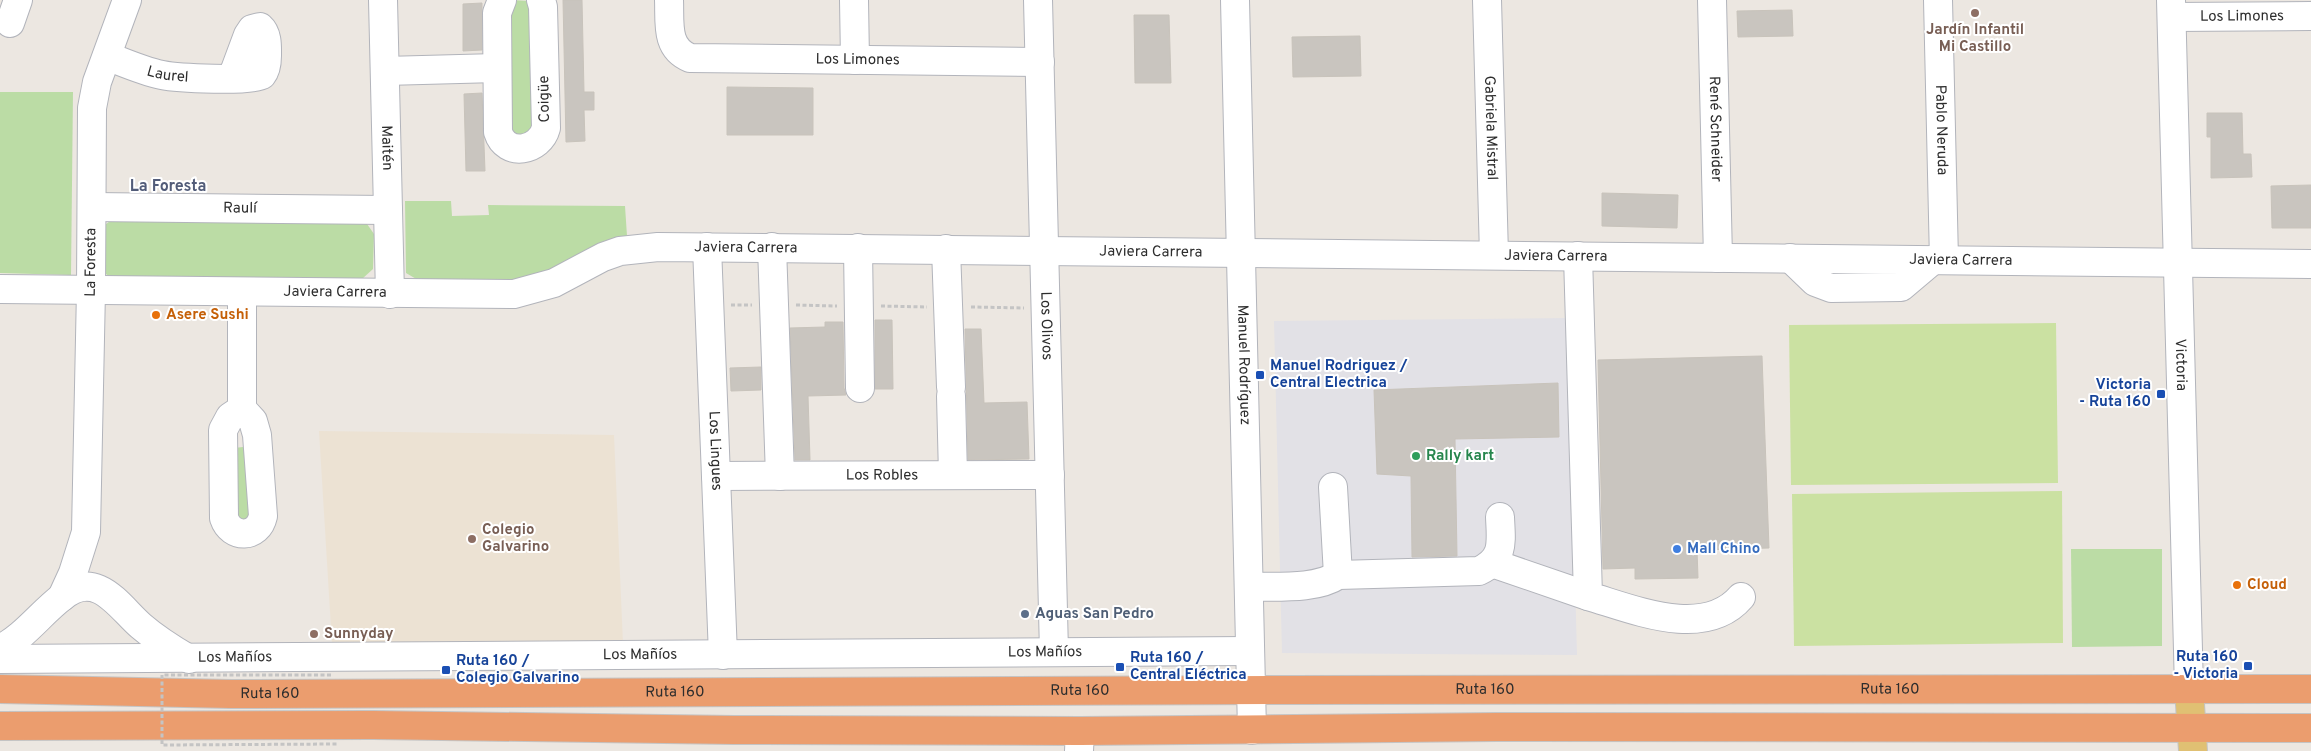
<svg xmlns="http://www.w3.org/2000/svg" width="2311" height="751" font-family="Overpass,sans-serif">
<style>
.industrial{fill:#e2e1e6}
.education{fill:#ece2d3}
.green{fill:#bbdca5}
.pitch{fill:#cbe1a2}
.building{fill:#c9c5bf;stroke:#c8c3bb}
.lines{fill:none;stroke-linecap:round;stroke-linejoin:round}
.minor-casing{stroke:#b2b4bb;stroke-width:30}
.major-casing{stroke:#c4c4c4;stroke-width:30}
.highway-casing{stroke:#c4c4c4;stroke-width:30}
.path{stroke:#c4c4c4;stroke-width:3;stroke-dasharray:4 2.5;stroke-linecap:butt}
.minor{stroke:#fff;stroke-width:28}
.major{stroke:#e0c073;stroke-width:28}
.highway{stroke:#eb9d6e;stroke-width:28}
.path-bridge{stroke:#c4c4c4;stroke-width:3;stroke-dasharray:4 2.5;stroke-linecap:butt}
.education-dot{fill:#8d6e63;stroke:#fff;stroke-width:2}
.food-dot{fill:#e8710a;stroke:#fff;stroke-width:2}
.transit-dot{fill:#1a4fb4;stroke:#fff;stroke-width:2}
.leisure-dot{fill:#2e9e5b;stroke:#fff;stroke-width:2}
.shop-dot{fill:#3f7fe0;stroke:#fff;stroke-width:2}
.service-dot{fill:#5c6f8a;stroke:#fff;stroke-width:2}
.labels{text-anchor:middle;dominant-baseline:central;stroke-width:4;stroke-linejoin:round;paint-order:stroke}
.street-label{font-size:15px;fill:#2d2d2d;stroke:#fff}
.education-label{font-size:15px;font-weight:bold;fill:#785e54;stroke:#fff;text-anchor:start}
.food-label{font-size:15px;font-weight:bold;fill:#c56008;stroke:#fff;text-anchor:start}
.transit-label{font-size:15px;font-weight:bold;fill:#164399;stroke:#fff;text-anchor:start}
.leisure-label{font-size:15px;font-weight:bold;fill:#27864d;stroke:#fff;text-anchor:start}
.shop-label{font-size:15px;font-weight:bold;fill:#366cbe;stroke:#fff;text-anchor:start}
.service-label{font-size:15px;font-weight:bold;fill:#4e5e75;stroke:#fff;text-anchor:start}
.neighbourhood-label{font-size:16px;font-weight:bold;fill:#525c79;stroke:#fff}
</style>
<rect width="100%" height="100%" fill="#ece7e1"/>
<path class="industrial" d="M1568,318L1577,655L1282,653L1274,321Z"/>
<path class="education" d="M319,431L614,435L623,644H332Z"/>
<g class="green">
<path d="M510,0L530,1L537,126L526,137L510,135Z"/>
<path d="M0,92H73L71,275L0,273Z"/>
<path d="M405,201H451L452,216L489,215L488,205L625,206L627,236L594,246L542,275L516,281L418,280L406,273Z"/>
<path d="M113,219L365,221L374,234L373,269L362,279L110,277L102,271V227Z"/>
<path d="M243,447L246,450L250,518L234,524V448Z"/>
<path d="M2071,549H2162V646L2072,647Z"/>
</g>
<g class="pitch">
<path d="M2056,323L2058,483L1791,485L1789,325Z"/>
<path d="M2062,491L2063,643L1794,646L1792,494Z"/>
</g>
<g class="building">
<path d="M563,0H582L584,92H594V110H584L585,141L566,142Z"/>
<path d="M482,3V50L463,51V4Z"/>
<path d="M1792,10L1793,36L1738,37L1737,11Z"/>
<path d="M1134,15H1169L1171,83H1135Z"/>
<path d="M1360,36L1361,76L1293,77L1292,37Z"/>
<path d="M727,87L813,88V135H727Z"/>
<path d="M482,93L485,171H466L464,94Z"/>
<path d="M2207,113H2242L2243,154H2251L2252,177L2211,178V137H2207Z"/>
<path d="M2311,185V228H2272L2271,186Z"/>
<path d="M1602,193L1678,195L1677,228L1602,226Z"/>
<path d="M875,320H892L893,389H875Z"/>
<path d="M825,322H843L844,388L846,395L808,396L810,460H795L790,328L825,327Z"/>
<path d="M965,329H981L984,403L1027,402L1029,459L968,460Z"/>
<path d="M1762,356L1769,548L1697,550L1698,578L1635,579V568L1603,569L1598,360Z"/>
<path d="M761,367V390L731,391L730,368Z"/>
<path d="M1558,383L1559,437L1455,439L1457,556L1412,557L1411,476L1377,474L1374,390Z"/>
</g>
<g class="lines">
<defs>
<g id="minor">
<path id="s1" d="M383,0L390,294"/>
<path d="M502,0L497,13L498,132C506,158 540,151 546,128L543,7L541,0"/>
<path id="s2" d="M669,0C670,22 665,48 690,58L1040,62"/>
<path d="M854,0L855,60"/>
<path id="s3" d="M1038,0L1054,652"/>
<path id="s4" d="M1235,0L1252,730"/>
<path id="s5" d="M1487,0L1494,255"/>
<path id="s6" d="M1712,0L1718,258"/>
<path id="s7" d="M1938,0L1944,260"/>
<path id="s8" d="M2171,0L2189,689"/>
<path id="s9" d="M2172,17L2311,16"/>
<path d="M10,23L18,0"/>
<path id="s10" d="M107,56C125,63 143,71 162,75C176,78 253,82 262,75C266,70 267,62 267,56C267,47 268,34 260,27L252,29L248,35L232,78"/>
<path d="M385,71L497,68"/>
<path id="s11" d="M92,207L388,210"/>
<path id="s12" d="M707,247L723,655"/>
<path d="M772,247L780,476"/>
<path d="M858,248L860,388"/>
<path d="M946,249L951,387"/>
<path d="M1578,256L1588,596C1633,609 1704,640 1741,597"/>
<path d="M1790,258L1815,282L1831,288L1901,287L1933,260"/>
<path id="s13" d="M0,289L514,294L554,283L603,257L620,251L658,247L2311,264"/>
<path d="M951,396L953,475"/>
<path d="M242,409L230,417L223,430L224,518C231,539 258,539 263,516L257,435L253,421L242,409V292"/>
<path id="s14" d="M716,476L1050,475"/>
<path d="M1333,487L1338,575"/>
<path d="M1492,563L1588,596"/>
<path d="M1249,587C1275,586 1316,590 1338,575L1479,571C1505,559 1501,542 1500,517"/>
<path id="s15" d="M62,597L73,573L86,532L91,290L92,108L97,82L127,0"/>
<path d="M0,649C25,636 40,614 62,597C97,568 119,607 141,626C156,639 172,649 189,659"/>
<path id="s16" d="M0,659L1250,651"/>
<path d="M1079,751L1080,731"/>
</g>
<path id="major" d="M2189,689L2193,751"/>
<g id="highway">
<path id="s17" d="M0,689L231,694L1279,690L2311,689"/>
<path d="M0,726L373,725L734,730L1080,731L1496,727L2311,728"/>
</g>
</defs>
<use href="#minor" class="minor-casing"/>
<use href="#major" class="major-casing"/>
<use href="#highway" class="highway-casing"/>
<g class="path">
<path d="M731,305H752"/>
<path d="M796,305L837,306"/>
<path d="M881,306L927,307"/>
<path d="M971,307L1024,308"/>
</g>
<use href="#minor" class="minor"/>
<use href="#major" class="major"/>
<use href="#highway" class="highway"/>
<path class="path-bridge" d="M331,675H162V745L337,744"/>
</g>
<g class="education-dot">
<circle cx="1975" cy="13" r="5"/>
<circle cx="472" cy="539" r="5"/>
<circle cx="314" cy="634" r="5"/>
</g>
<g class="food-dot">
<circle cx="156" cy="315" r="5"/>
<circle cx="2237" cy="585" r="5"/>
</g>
<g class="transit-dot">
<rect x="1255" y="370" width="10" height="10" rx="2.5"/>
<rect x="2156" y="389" width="10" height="10" rx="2.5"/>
<rect x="2243" y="661" width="10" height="10" rx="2.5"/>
<rect x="1115" y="662" width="10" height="10" rx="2.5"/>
<rect x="441" y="665" width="10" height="10" rx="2.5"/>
</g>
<circle class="leisure-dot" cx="1416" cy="456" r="5"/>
<circle class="shop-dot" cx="1677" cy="549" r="5"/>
<circle class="service-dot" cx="1025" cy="614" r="5"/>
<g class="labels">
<g class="street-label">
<text stroke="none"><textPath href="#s9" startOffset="70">Los Limones</textPath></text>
<text stroke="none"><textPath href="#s2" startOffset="234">Los Limones</textPath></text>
<text stroke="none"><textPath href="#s10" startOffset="64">Laurel</textPath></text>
<text transform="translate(545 99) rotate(-91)">Coigüe</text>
<text stroke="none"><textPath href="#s5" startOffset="128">Gabriela Mistral</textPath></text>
<text stroke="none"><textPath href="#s6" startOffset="129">René Schneider</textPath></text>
<text stroke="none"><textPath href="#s7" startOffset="130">Pablo Neruda</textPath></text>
<text stroke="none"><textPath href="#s1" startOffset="148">Maitén</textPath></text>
<text stroke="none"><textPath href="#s11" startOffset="148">Raulí</textPath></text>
<text stroke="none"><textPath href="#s13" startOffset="755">Javiera Carrera</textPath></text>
<text stroke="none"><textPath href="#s13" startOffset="1160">Javiera Carrera</textPath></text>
<text stroke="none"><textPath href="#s13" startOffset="1565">Javiera Carrera</textPath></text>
<text stroke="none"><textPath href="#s13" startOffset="1970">Javiera Carrera</textPath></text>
<text stroke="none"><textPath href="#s15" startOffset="339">La Foresta</textPath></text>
<text stroke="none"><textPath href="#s13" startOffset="335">Javiera Carrera</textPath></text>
<text stroke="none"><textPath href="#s3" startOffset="326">Los Olivos</textPath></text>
<text stroke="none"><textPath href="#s8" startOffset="365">Victoria</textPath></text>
<text stroke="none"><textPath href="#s4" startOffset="365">Manuel Rodríguez</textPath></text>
<text stroke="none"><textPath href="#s12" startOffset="204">Los Lingues</textPath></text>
<text stroke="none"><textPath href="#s14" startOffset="166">Los Robles</textPath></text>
<text stroke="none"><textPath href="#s16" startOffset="1045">Los Mañíos</textPath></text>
<text stroke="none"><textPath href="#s16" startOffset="640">Los Mañíos</textPath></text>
<text stroke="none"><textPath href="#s16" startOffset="235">Los Mañíos</textPath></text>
<text stroke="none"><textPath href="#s17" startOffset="1485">Ruta 160</textPath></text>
<text stroke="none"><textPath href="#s17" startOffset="1890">Ruta 160</textPath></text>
<text stroke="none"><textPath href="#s17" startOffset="1080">Ruta 160</textPath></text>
<text stroke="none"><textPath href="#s17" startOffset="675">Ruta 160</textPath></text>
<text stroke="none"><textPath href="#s17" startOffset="270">Ruta 160</textPath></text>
</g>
<g class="education-label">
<text x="1975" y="30" text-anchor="middle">Jardín Infantil<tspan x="1975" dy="17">Mi Castillo</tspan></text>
<text x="482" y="530">Colegio<tspan x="482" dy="17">Galvarino</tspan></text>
<text x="324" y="634">Sunnyday</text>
</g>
<g class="food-label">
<text x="166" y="315">Asere Sushi</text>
<text x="2247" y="585">Cloud</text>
</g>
<g class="transit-label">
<text x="1270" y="366">Manuel Rodriguez /<tspan x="1270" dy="17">Central Electrica</tspan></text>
<text x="2151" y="385" text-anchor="end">Victoria<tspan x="2151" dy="17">- Ruta 160</tspan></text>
<text x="2238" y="657" text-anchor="end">Ruta 160<tspan x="2238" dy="17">- Victoria</tspan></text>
<text x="1130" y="658">Ruta 160 /<tspan x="1130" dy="17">Central Eléctrica</tspan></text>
<text x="456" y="661">Ruta 160 /<tspan x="456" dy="17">Colegio Galvarino</tspan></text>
</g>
<g class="leisure-label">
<text x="1426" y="456">Rally kart</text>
</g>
<g class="shop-label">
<text x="1687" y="549">Mall Chino</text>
</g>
<g class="service-label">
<text x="1035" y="614">Aguas San Pedro</text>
</g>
<g class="neighbourhood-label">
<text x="168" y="187">La Foresta</text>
</g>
</g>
</svg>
